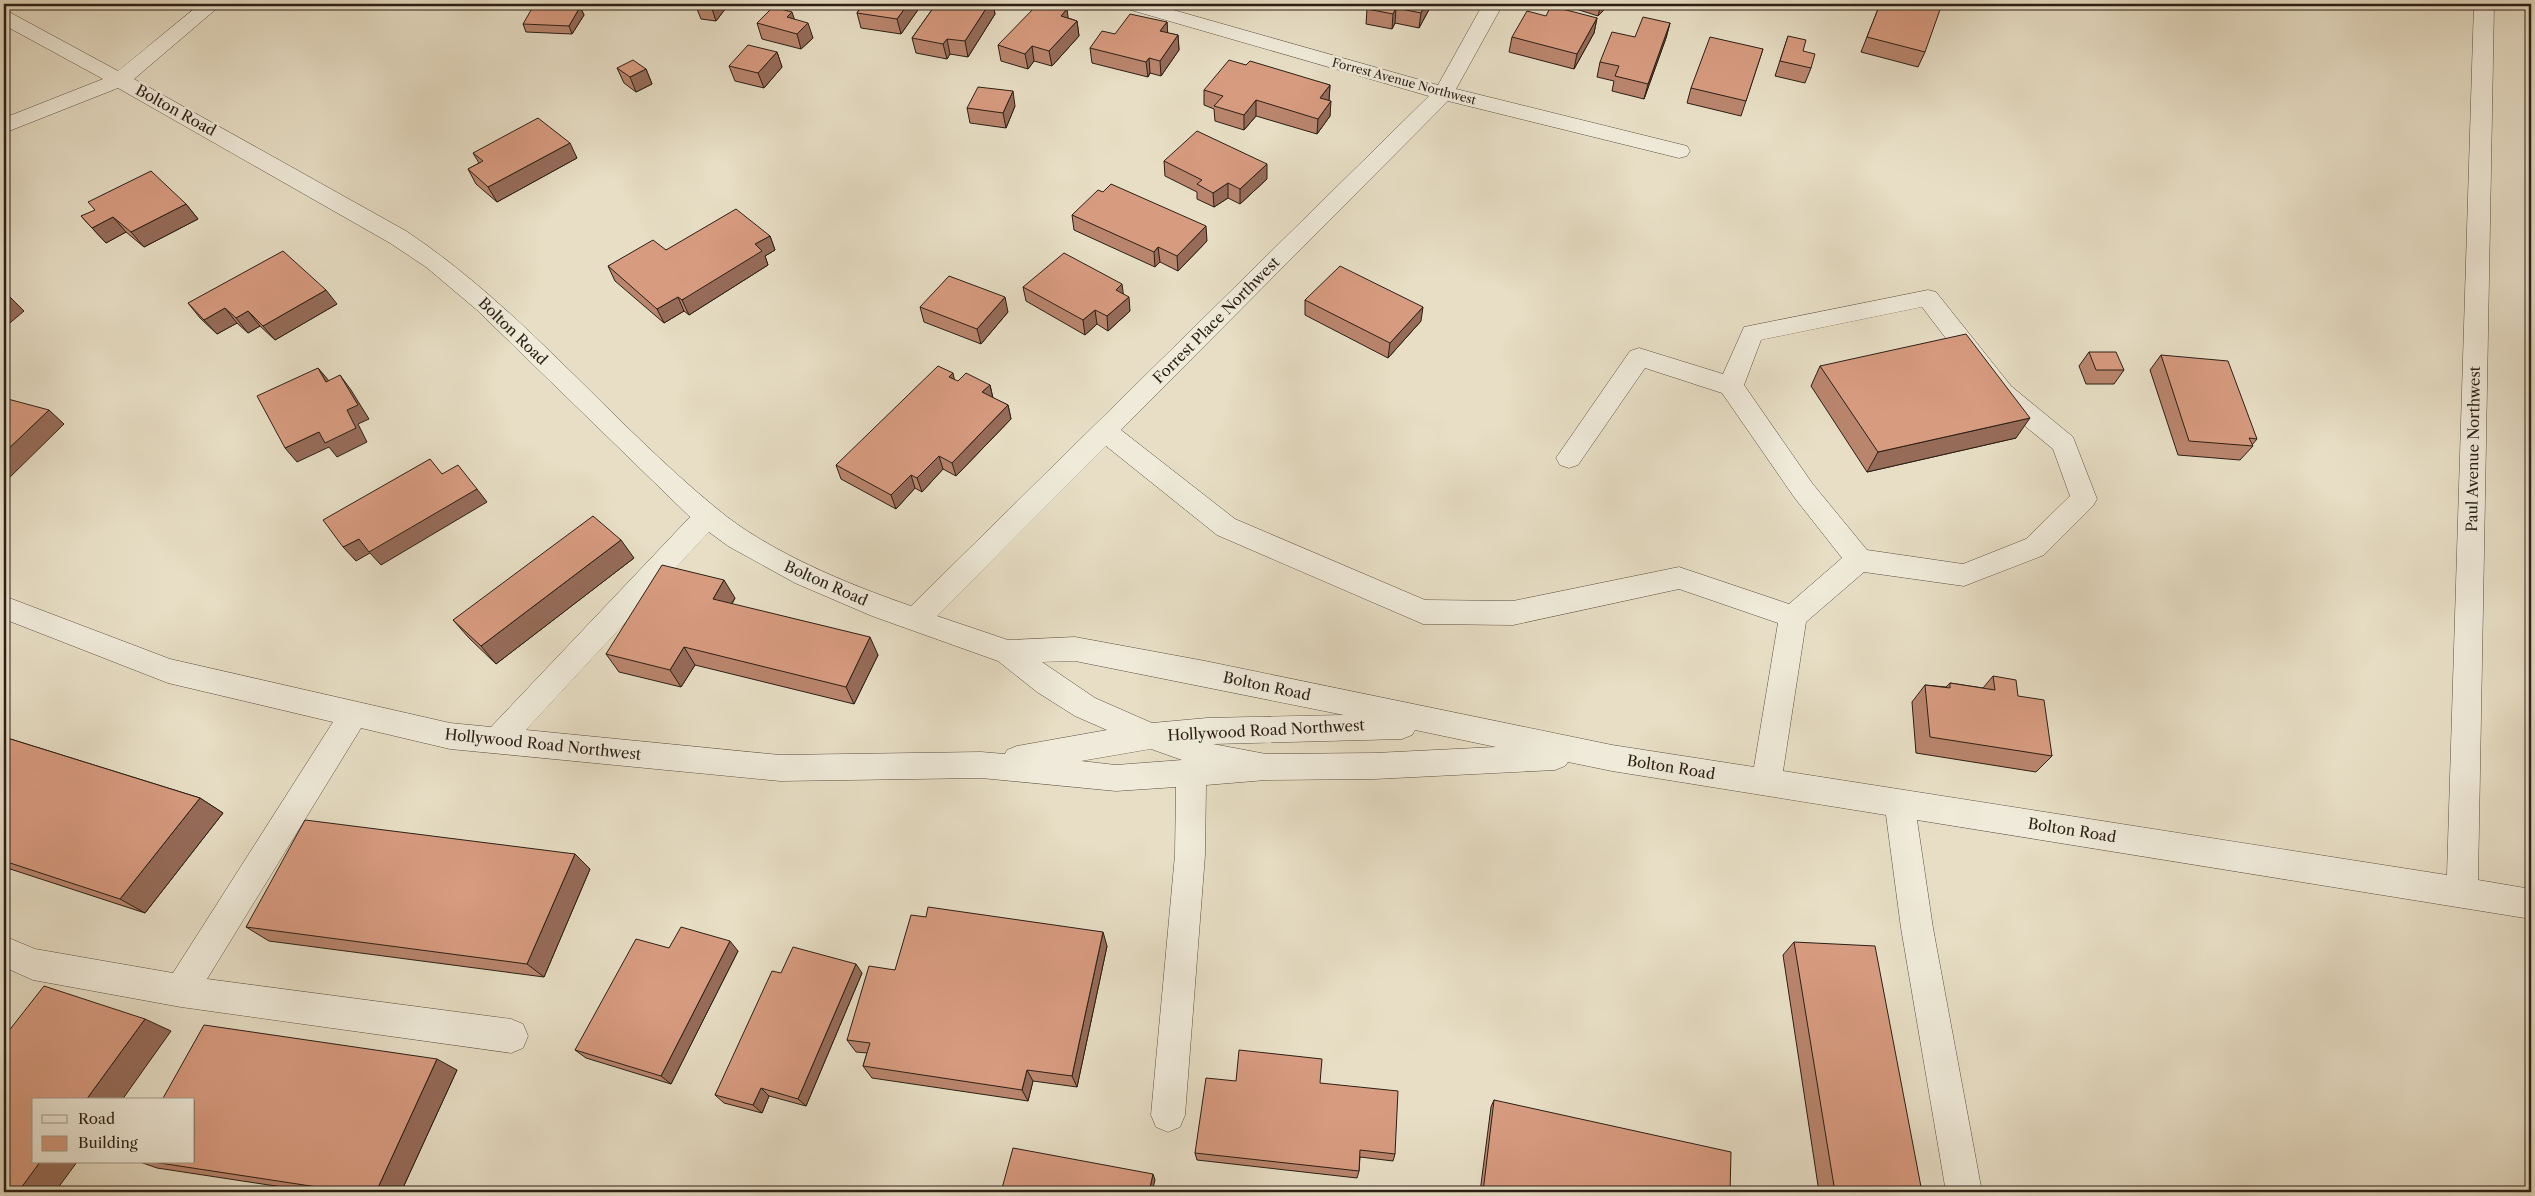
<svg xmlns="http://www.w3.org/2000/svg" width="2535" height="1196" font-family="'Libre Caslon Text',serif">
<style>
.lines{fill:none;stroke-linecap:round;stroke-linejoin:round}
.minor-casing{stroke:#5b4f42;stroke-width:1}
.minor{fill:#efead9;fill-rule:evenodd}
.wall{fill:#b9856d;stroke:#2c1f16}
.shaded-wall{fill:#966c59;stroke:#2c1f16}
.building{fill:#d79b7f;stroke:#2c1f16}
.labels{text-anchor:middle;dominant-baseline:central;stroke-width:5;stroke-linejoin:round;paint-order:stroke}
.far-street-label{font-size:12px;fill:#2c1f16;stroke:#efead9}
.street-label{font-size:15px;fill:#2c1f16;stroke:#efead9}
</style>
<rect width="100%" height="100%" fill="#e7dec5"/>
<filter id="stains"><feTurbulence type="fractalNoise" baseFrequency=".004" numOctaves="4"/><feColorMatrix values="0 0 0 0 .2 0 0 0 0 .09 0 0 0 0 .02 0 0 0 .5 -.17"/></filter>
<radialGradient id="worn" r=".72"><stop offset=".6" stop-color="#630" stop-opacity="0"/><stop offset="1" stop-color="#630" stop-opacity=".3"/></radialGradient>
<g class="lines">
<defs>
<path id="minor" d="M200,4H222L134,79L406,231C522,308 609,420 716,508C767,551 847,584 911,606L1429,96L1124,8L1121,4H1152L1438,85L1483,4H1503L1456,89L1687,146L1690,151L1687,156L1679,158L1448,101L1121,430L1235,519L1425,600L1513,601L1679,567L1789,604L1842,558L1794,497L1722,393L1645,368L1578,465L1569,468L1560,465L1556,458L1630,351L1639,348L1723,374L1744,327L1928,290L1936,292L2011,386L2073,437L2097,499L2093,506L2044,555L1964,586L1864,572L1806,622L1783,771L2447,875L2474,4H2494L2478,880L2531,889V919L1917,820L1933,928L1982,1192H1946L1901,928L1886,815L1612,771L1568,762L1565,766L1555,770L1375,779L1266,780L1206,785L1205,855L1185,1115L1180,1127L1168,1132L1156,1127L1151,1115L1175,855L1176,787L1116,791L981,778L780,781L450,749L361,728L207,979L511,1019L523,1024L528,1036L523,1048L511,1053L181,1007L33,980L4,967V936L35,949L173,973L333,722L168,683L4,619V596L170,659L450,723L491,727L690,517L477,310L426,267L390,243L118,88L4,133V118L103,79L4,25V11L11,13L118,71ZM1922,307L1993,400L2053,449L2070,496L2026,539L1963,564L1867,550L1812,483L1744,385L1761,340ZM1106,446L1217,535L1423,624L1513,625L1679,589L1778,623L1754,767L1612,745L1205,661L1075,637L1008,640L937,616ZM709,532L728,546L795,583L872,616L998,661L1037,692L1075,716L1107,730L1017,746L1007,750L1005,754L981,752L780,755L526,730ZM1075,661L1344,715L1207,718L1152,723L1095,698L1042,662ZM1415,730L1496,747L1375,753L1266,754L1213,744L1402,739L1412,735ZM1151,749L1182,760L1116,765L1081,761Z"/>
</defs>
<use href="#minor" class="minor-casing"/>
<use href="#minor" class="minor"/>
</g>
<g class="wall">
<path d="M695,4H729L716,21L701,19Z"/>
<path d="M863,4H922L901,34L861,28L857,13Z"/>
<path d="M936,4H993L995,14L968,57L950,54L947,59L916,53L912,38Z"/>
<path d="M1432,4L1419,28L1395,23L1392,29L1366,24L1367,9Z"/>
<path d="M1578,4H1607L1606,8L1598,16L1576,9Z"/>
<path d="M1880,4L1925,52L1918,67L1861,52Z"/>
<path d="M580,7L584,15L572,34L526,32L523,24Z"/>
<path d="M1068,18L1077,21L1079,36L1052,66L1034,61L1028,69L1001,61L998,45Z"/>
<path d="M1597,18L1594,33L1574,69L1509,52L1512,37Z"/>
<path d="M794,19L813,38L801,49L762,39L757,23Z"/>
<path d="M1167,22V33L1178,35L1179,50L1161,76L1150,73L1148,77L1092,63L1090,48L1115,34Z"/>
<path d="M1670,23L1666,38L1644,99L1612,91L1614,81L1597,77L1600,62L1635,37Z"/>
<path d="M1788,36L1803,51L1811,68L1805,83L1775,76Z"/>
<path d="M1763,49L1741,116L1687,103L1691,88Z"/>
<path d="M777,52L782,67L764,88L735,81L729,66Z"/>
<path d="M1246,65L1330,85L1329,100L1330,116L1317,134L1256,116L1244,130L1215,121L1214,109L1204,105V90Z"/>
<path d="M617,68L646,69L652,84L636,92L624,83Z"/>
<path d="M1015,106L1006,128L970,123L967,108Z"/>
<path d="M473,153L577,158L497,202L476,184L468,169L479,163Z"/>
<path d="M1164,161L1267,179L1240,204L1228,198L1214,207L1197,199V192L1165,176Z"/>
<path d="M186,204L198,219L144,247L126,232L106,243L81,216Z"/>
<path d="M1072,215L1207,241L1178,271L1160,262L1155,267L1074,230Z"/>
<path d="M770,236L775,250L765,256L768,265L689,315L684,311L664,323L615,281L608,266L666,250Z"/>
<path d="M1023,287L1123,294L1130,311L1108,331L1097,324L1085,335L1026,301Z"/>
<path d="M1305,300L1421,321L1388,358L1305,315Z"/>
<path d="M188,303L337,304L275,340L260,326L248,333L237,323L217,334L200,318Z"/>
<path d="M920,307L1008,312L981,344L924,322Z"/>
<path d="M2089,352L2124,370L2114,384H2086L2079,366Z"/>
<path d="M2161,355L2257,439L2252,445L2253,446L2240,460L2178,455L2150,370Z"/>
<path d="M1820,366L2016,438L1867,472L1811,386Z"/>
<path d="M958,381L990,385L993,398L1008,405L1011,419L956,476L943,469L922,492L915,488L896,509L841,479L836,465Z"/>
<path d="M634,558L496,664L469,638L453,620Z"/>
<path d="M735,598L732,604L878,655L854,704L695,665L681,687L619,672L606,654Z"/>
<path d="M1993,676L2018,696L2052,756L2036,772L1916,753L1912,702L1925,685L1946,687L1950,683L1983,688Z"/>
<path d="M4,737L200,798L223,813L145,913L4,867Z"/>
<path d="M575,854L590,869L544,977L269,941L246,927Z"/>
<path d="M1794,942L1922,1192H1819L1783,955Z"/>
<path d="M1107,946L1077,1087L1033,1081L1028,1101L872,1078L863,1066L867,1053L856,1052L847,1040L895,970Z"/>
<path d="M669,948L738,951L671,1084L586,1058L575,1050Z"/>
<path d="M781,973H862L806,1106L769,1096L762,1113L724,1103L715,1095Z"/>
<path d="M457,1070L401,1192H315L157,1168L140,1162H194Z"/>
<path d="M1236,1081L1320,1083L1395,1154L1393,1161L1360,1157L1359,1171L1357,1178L1197,1160L1195,1153Z"/>
<path d="M1494,1100L1730,1192H1480L1491,1107Z"/>
</g>
<g class="shaded-wall">
<path d="M712,4H729L716,21L711,6Z"/>
<path d="M908,4H922L901,34L897,19Z"/>
<path d="M989,4H993L995,14L968,57L965,41Z"/>
<path d="M1425,4H1432L1419,28L1421,13Z"/>
<path d="M1601,4H1607L1606,8L1598,16Z"/>
<path d="M580,7L584,15L572,34L569,26Z"/>
<path d="M1396,8L1395,23L1392,29L1393,14Z"/>
<path d="M1067,9L1069,24L1061,16Z"/>
<path d="M792,12L797,27L787,17Z"/>
<path d="M1597,18L1594,33L1574,69L1577,54Z"/>
<path d="M1077,21L1079,36L1052,66L1049,51Z"/>
<path d="M1167,22L1168,37L1160,31Z"/>
<path d="M808,23L813,38L801,49L797,34Z"/>
<path d="M1670,23L1666,38L1644,99L1648,84Z"/>
<path d="M1178,35L1179,50L1161,76L1160,61Z"/>
<path d="M947,39L950,54L947,59L943,44Z"/>
<path d="M1032,46L1034,61L1028,69L1025,54Z"/>
<path d="M777,52L782,67L764,88L758,73Z"/>
<path d="M1149,58L1150,73L1148,77L1146,62Z"/>
<path d="M646,69L652,84L636,92L630,77Z"/>
<path d="M1330,85L1329,100L1319,113L1320,98Z"/>
<path d="M1013,91L1015,106L1006,128L1003,113Z"/>
<path d="M1256,100V116L1244,130V115Z"/>
<path d="M1331,101L1330,116L1317,134L1318,119Z"/>
<path d="M570,143L577,158L497,202L488,187Z"/>
<path d="M1267,164V179L1240,204V189Z"/>
<path d="M1228,183V198L1214,207L1213,193Z"/>
<path d="M186,204L198,219L144,247L131,232Z"/>
<path d="M113,217L126,232L106,243L92,228Z"/>
<path d="M1206,226L1207,241L1178,271L1177,256Z"/>
<path d="M770,236L775,250L765,256L768,265L689,315L682,300L755,244Z"/>
<path d="M1158,247L1160,262L1155,267L1154,252Z"/>
<path d="M1122,284L1124,299L1116,290Z"/>
<path d="M326,290L337,304L275,340L263,326Z"/>
<path d="M9,296L24,311L4,328V301Z"/>
<path d="M678,297L684,311L664,323L657,309Z"/>
<path d="M1005,297L1008,312L981,344L977,329Z"/>
<path d="M1129,297L1130,311L1108,331L1107,316Z"/>
<path d="M1423,307L1421,321L1388,358L1390,343Z"/>
<path d="M225,308L237,323L217,334L204,320Z"/>
<path d="M1095,310L1097,324L1085,335L1083,320Z"/>
<path d="M248,311L260,326L248,333L236,318Z"/>
<path d="M318,368L330,382H326Z"/>
<path d="M953,373L956,387L949,377Z"/>
<path d="M340,375L351,390L369,419L358,424L367,442L337,457L329,447L297,462L285,448L319,432L347,410Z"/>
<path d="M990,385L993,399L982,392Z"/>
<path d="M1008,405L1011,419L956,476L952,463Z"/>
<path d="M49,410L64,424L4,483V453Z"/>
<path d="M2030,418L2016,438L1867,472L1878,452Z"/>
<path d="M939,456L943,469L922,492L917,478Z"/>
<path d="M911,475L915,488L896,509L891,495Z"/>
<path d="M477,489L487,502L381,565L370,553L356,561L343,547L359,539Z"/>
<path d="M621,540L634,558L496,664L481,646Z"/>
<path d="M724,580L735,598L723,617L713,599Z"/>
<path d="M870,637L878,655L854,704L846,687Z"/>
<path d="M684,647L695,665L681,687L670,670Z"/>
<path d="M200,798L223,813L145,913L120,899Z"/>
<path d="M575,854L590,869L544,977L527,964Z"/>
<path d="M1103,932L1107,946L1077,1087L1072,1076Z"/>
<path d="M730,941L738,951L671,1084L661,1076Z"/>
<path d="M856,964L862,973L806,1106L798,1099Z"/>
<path d="M4,976L8,978L4,983Z"/>
<path d="M145,1019L171,1031L122,1100H86Z"/>
<path d="M437,1059L457,1070L401,1192H376Z"/>
<path d="M1027,1070L1033,1081L1028,1101L1022,1090Z"/>
<path d="M761,1088L769,1096L762,1113L753,1105Z"/>
<path d="M40,1162H77L55,1192H18Z"/>
<path d="M1153,1174L1155,1180L1152,1192H1149Z"/>
</g>
<g class="building">
<path d="M696,4H712L711,6Z"/>
<path d="M863,4H908L897,19L857,13Z"/>
<path d="M936,4H989L965,41L947,39L943,44L912,38Z"/>
<path d="M1038,4H1048L1067,9L1061,16L1077,21L1049,51L1032,46L1025,54L998,45Z"/>
<path d="M1370,4H1425L1421,13L1396,8L1393,14L1367,9Z"/>
<path d="M1880,4H1942L1925,52L1867,37Z"/>
<path d="M534,5L580,7L569,26L523,24Z"/>
<path d="M1551,6L1597,18L1577,54L1512,37L1527,11L1546,16Z"/>
<path d="M773,7L792,12L787,17L808,23L797,34L757,23Z"/>
<path d="M1130,14L1167,22L1160,31L1178,35L1160,61L1149,58L1146,62L1090,48L1102,31L1115,34Z"/>
<path d="M1643,17L1670,23L1648,84L1615,76L1619,66L1600,62L1612,32L1635,37Z"/>
<path d="M1788,36L1806,40L1803,51L1815,54L1811,68L1780,61Z"/>
<path d="M1710,37L1763,49L1746,101L1691,88Z"/>
<path d="M748,45L777,52L758,73L729,66Z"/>
<path d="M633,60L646,69L630,77L617,68Z"/>
<path d="M1229,60L1246,65L1250,61L1330,85L1320,98L1331,101L1318,119L1256,100L1244,115L1214,106L1223,96L1204,90Z"/>
<path d="M978,87L1013,91L1003,113L967,108Z"/>
<path d="M538,118L570,143L488,187L468,169L483,161L473,153Z"/>
<path d="M1197,131L1267,164L1240,189L1228,183L1213,193L1197,184L1202,180L1164,161Z"/>
<path d="M151,171L186,204L131,232L113,217L92,228L81,216L95,210L88,202Z"/>
<path d="M1111,184L1206,226L1177,256L1158,247L1154,252L1072,215L1098,190L1103,192Z"/>
<path d="M736,209L770,236L755,244L762,251L682,300L678,297L657,309L608,266L653,240L666,250Z"/>
<path d="M283,251L326,290L263,326L248,311L236,318L225,308L204,320L188,303Z"/>
<path d="M1064,253L1122,284L1116,290L1129,297L1107,316L1095,310L1083,320L1023,287Z"/>
<path d="M1340,266L1423,307L1390,343L1305,300Z"/>
<path d="M949,276L1005,297L977,329L920,307Z"/>
<path d="M4,295L9,296L4,301Z"/>
<path d="M1966,334L2030,418L1878,452L1820,366Z"/>
<path d="M2089,352H2116L2124,370H2096Z"/>
<path d="M2161,355L2228,361L2257,439L2249,438L2253,446L2189,441Z"/>
<path d="M938,366L953,373L949,377L958,381L966,373L990,385L982,392L1008,405L952,463L939,456L917,478L911,475L891,495L836,465Z"/>
<path d="M318,368L326,382L340,375L358,405L347,410L356,428L325,443L319,432L285,448L257,396Z"/>
<path d="M4,398L49,410L4,453Z"/>
<path d="M430,459L442,474L458,465L477,489L369,552L359,539L343,547L323,520Z"/>
<path d="M593,516L621,540L481,646L453,620Z"/>
<path d="M662,565L724,580L713,599L870,637L846,687L684,647L670,670L606,654Z"/>
<path d="M1993,676L2016,680L2018,696L2044,700L2052,756L1930,737L1925,685L1950,688V683L1995,690Z"/>
<path d="M4,737L200,798L120,899L4,861Z"/>
<path d="M305,820L575,854L527,964L246,927Z"/>
<path d="M928,907L1103,932L1072,1076L1027,1070L1022,1090L863,1066L870,1043L847,1040L869,966L895,970L911,915L926,917Z"/>
<path d="M681,927L730,941L661,1076L575,1050L636,939L669,948Z"/>
<path d="M1794,942L1875,946L1922,1192H1835Z"/>
<path d="M793,947L856,964L798,1099L761,1088L753,1105L715,1095L772,971L781,973Z"/>
<path d="M44,986L145,1019L86,1100H34V1162H40L18,1192H4V1037Z"/>
<path d="M204,1025L437,1059L376,1192H350L153,1162H194V1100H162Z"/>
<path d="M1239,1050L1322,1059L1320,1083L1398,1091L1395,1154L1360,1150L1359,1171L1195,1153L1206,1078L1236,1081Z"/>
<path d="M1494,1100L1731,1152L1730,1192H1483Z"/>
<path d="M1013,1148L1153,1174L1149,1192H1001Z"/>
</g>
<g class="labels">
<g class="far-street-label">
<text transform="translate(1404 81) rotate(15)">Forrest Avenue Northwest</text>
</g>
<g class="street-label">
<text transform="translate(176 110) rotate(29)">Bolton Road</text>
<text transform="translate(1216 320) rotate(-45)">Forrest Place Northwest</text>
<text transform="translate(513 331) rotate(44)">Bolton Road</text>
<text transform="translate(2473 449) rotate(-89)">Paul Avenue Northwest</text>
<text transform="translate(826 583) rotate(24)">Bolton Road</text>
<text transform="translate(1267 686) rotate(12)">Bolton Road</text>
<text transform="translate(1266 730) rotate(-3)">Hollywood Road Northwest</text>
<text transform="translate(543 744) rotate(6)">Hollywood Road Northwest</text>
<text transform="translate(1671 767) rotate(9)">Bolton Road</text>
<text transform="translate(2072 830) rotate(9)">Bolton Road</text>
</g>
</g>
<rect width="2535" height="1196" fill="none" stroke="#e7dec5" stroke-width="20"/>
<rect x="5" y="5" width="2525" height="1186" fill="none" stroke="#2c1f16" stroke-width="2.5"/>
<rect x="10" y="10" width="2515" height="1176" fill="none" stroke="#2c1f16"/>
<rect x="32" y="1098" width="162" height="65" fill="#efead9" stroke="#a1998b"/>
<rect x="42" y="1115" width="25" height="8" fill="#efead9" stroke="#a1998b"/>
<text x="78" y="1124" font-size="15" fill="#2c1f16">Road</text>
<rect x="42" y="1136" width="25" height="15" fill="#d79b7f" stroke="#a1998b"/>
<text x="78" y="1148" font-size="15" fill="#2c1f16">Building</text>
<rect width="100%" height="100%" filter="url(#stains)"/>
<rect width="100%" height="100%" fill="url(#worn)"/>
</svg>
